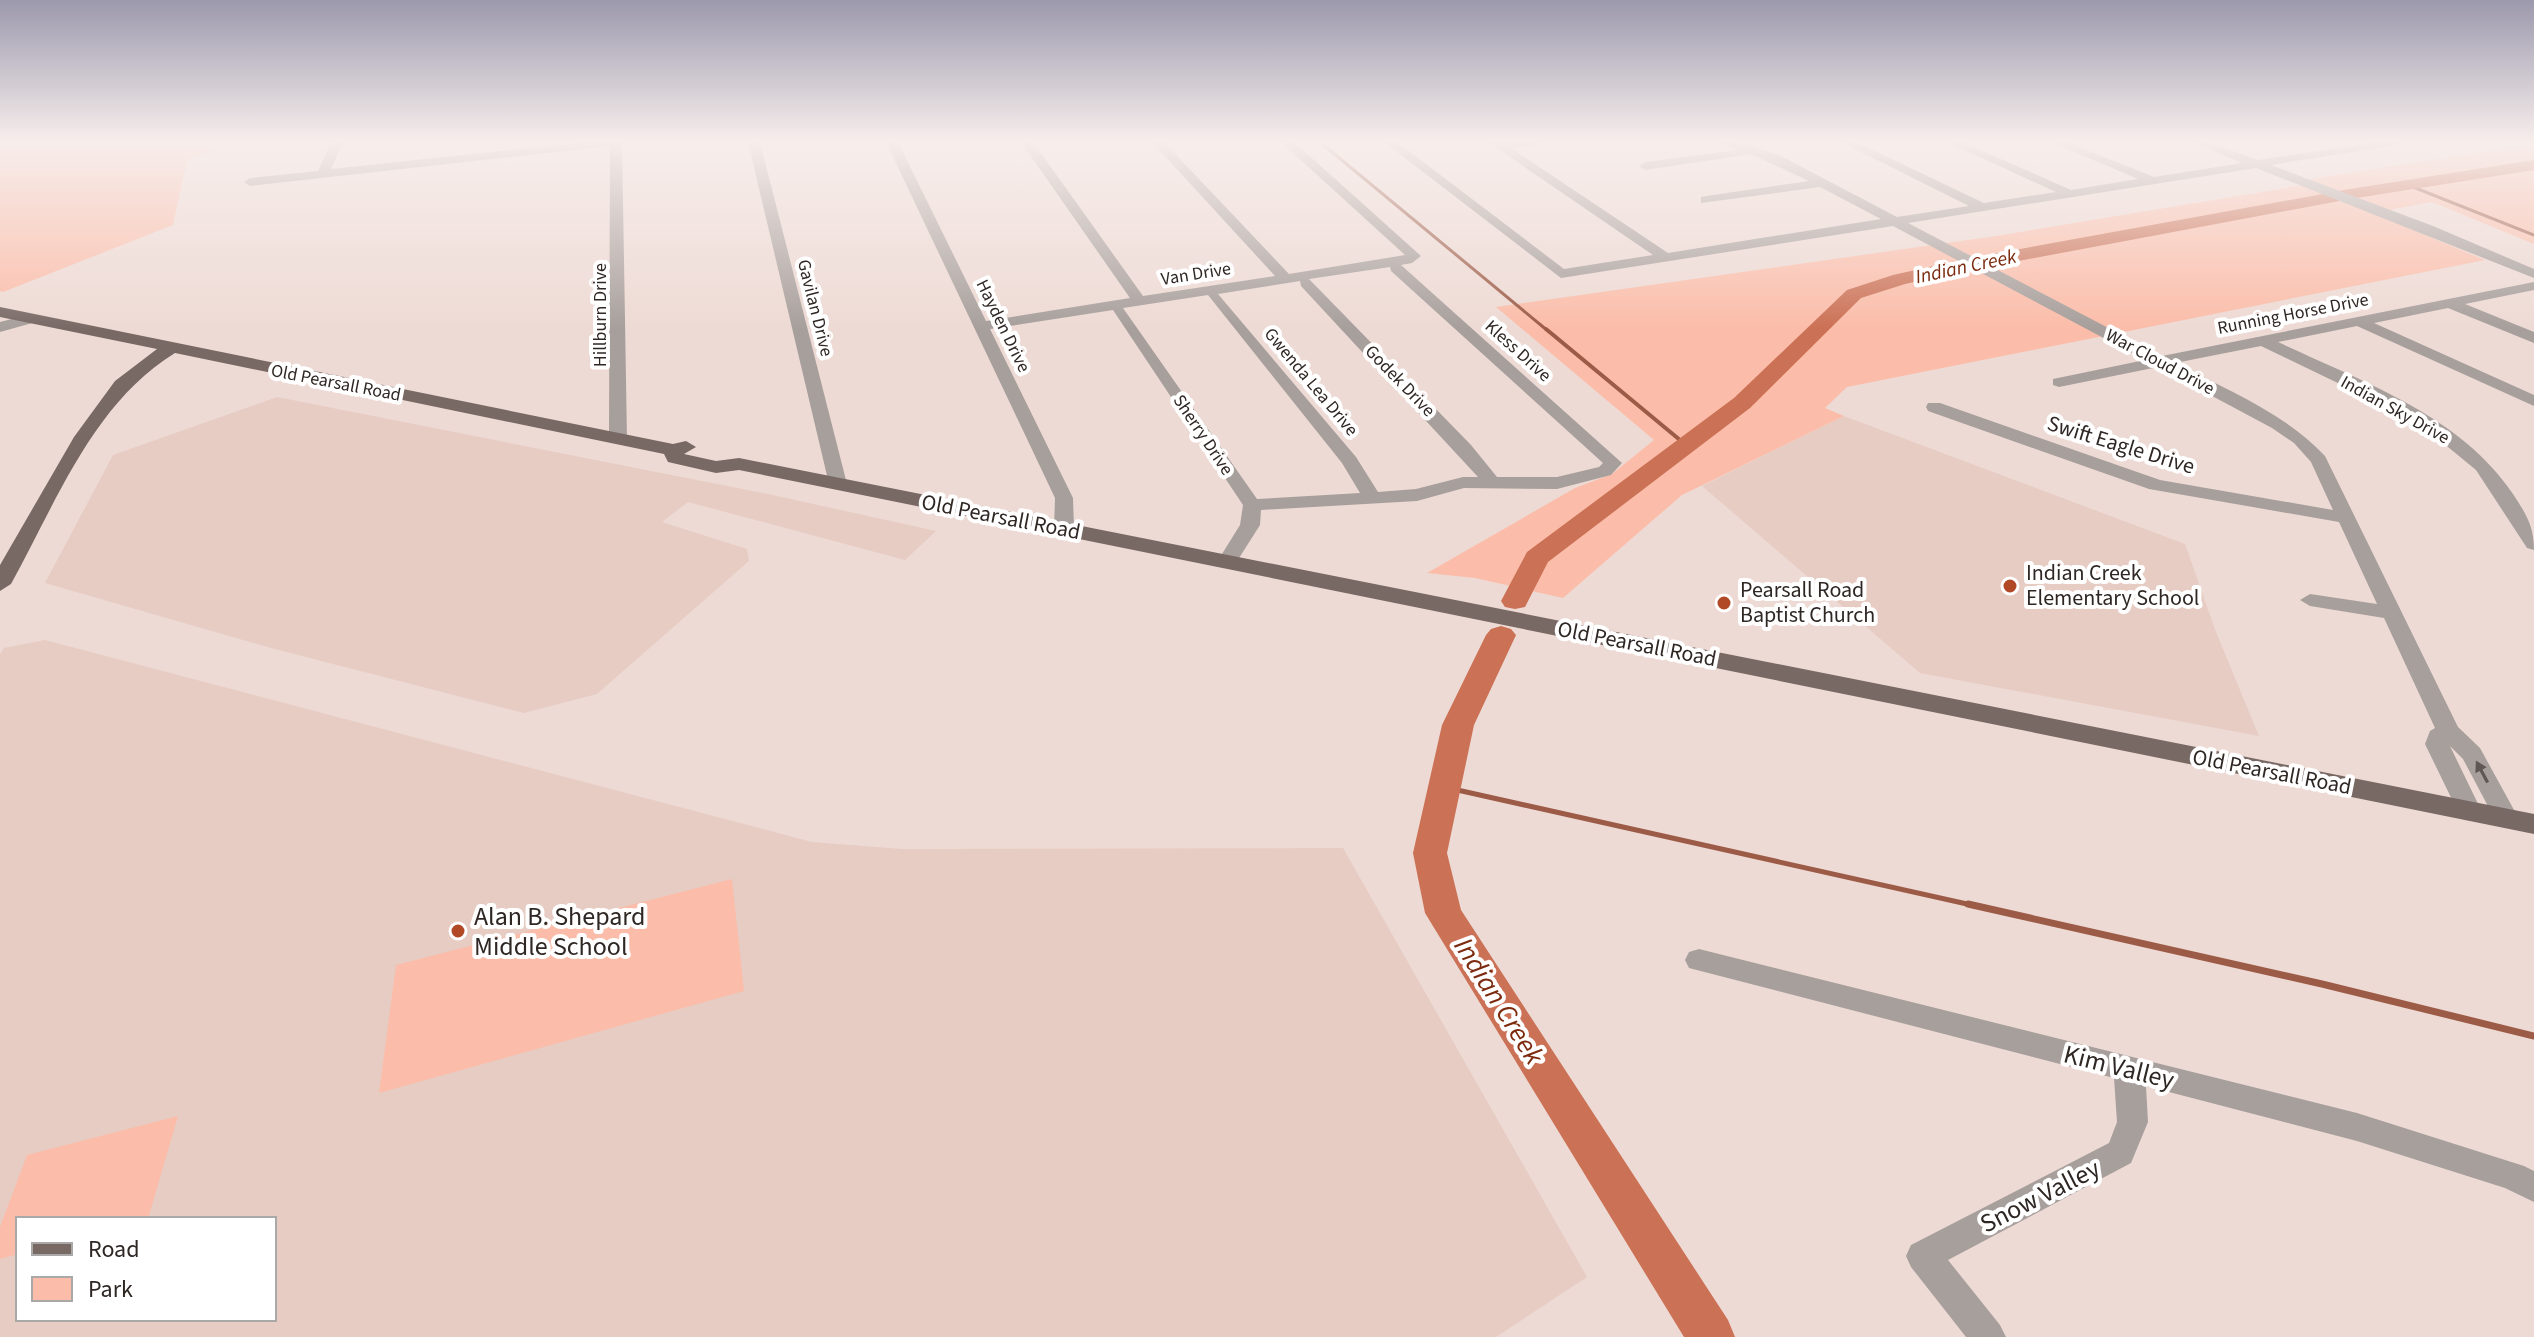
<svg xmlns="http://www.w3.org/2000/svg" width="2534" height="1337" font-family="'Source Sans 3',sans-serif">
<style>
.built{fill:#e6ccc3;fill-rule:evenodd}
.green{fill:#fbbda9}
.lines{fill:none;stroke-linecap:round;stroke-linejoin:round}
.stream-far3{stroke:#9c5b46;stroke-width:3}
.stream-far2{stroke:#9c5b46;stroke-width:4}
.stream-far1{stroke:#9c5b46;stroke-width:5}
.stream{stroke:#9c5b46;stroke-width:7}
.river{fill:#cb7155;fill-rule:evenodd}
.minor{fill:#a79f9c;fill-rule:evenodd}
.major{fill:#786965;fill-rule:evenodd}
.oneway{fill:#5e5754}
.poi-dot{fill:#b14927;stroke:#fff;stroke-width:3}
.labels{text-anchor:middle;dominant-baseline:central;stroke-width:8;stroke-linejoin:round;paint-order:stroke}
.far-street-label{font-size:18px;fill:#2e2724;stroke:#fff}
.far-water-label{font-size:20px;font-style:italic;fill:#7c2a0d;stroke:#fff}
.street-label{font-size:22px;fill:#2e2724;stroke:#fff}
.poi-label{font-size:22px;fill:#2e2724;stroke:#fff;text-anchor:start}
.near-poi-label{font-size:26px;fill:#2e2724;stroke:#fff;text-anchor:start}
.near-street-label{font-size:26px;fill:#2e2724;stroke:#fff}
.near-water-label{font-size:28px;font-style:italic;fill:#7c2a0d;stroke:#fff}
</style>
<rect width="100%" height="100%" fill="#eedad4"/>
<g class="built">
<path d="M277,397L768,494L936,531L905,560L688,502L662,522L747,549L749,561L597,694L524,713L271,648L45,583L113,455Z"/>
<path d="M1844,416L2185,544L2216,632L2259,736L1920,673L1702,486Z"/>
<path d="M45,640L812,842L902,849L1343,848L1587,1277L1496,1337H0V654L4,648ZM18,1219H274V1319H18Z"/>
</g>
<g class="green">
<path d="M0,142H221L219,149L187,160L173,225L3,292L0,291Z"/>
<path d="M2534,144V244L2432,202L2372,213L2485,260L1847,387L1825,408L1844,416L1682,495L1563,598L1475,578L1427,573L1575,488L1612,474L1654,440L1496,307L1996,236L2298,186L2311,179Z"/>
<path d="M732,879L744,991L379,1093L396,965Z"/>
<path d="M178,1116L148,1219H18V1254L0,1259V1227L27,1155Z"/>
</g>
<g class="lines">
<g class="stream-far3">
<path d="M1320,142L1548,331"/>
<path d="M2408,185L2534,235"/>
</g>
<path class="stream-far2" d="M1546,329L1686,445"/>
<path class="stream-far1" d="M1444,787L1976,906"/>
<path class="stream" d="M1968,904L2322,984L2534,1036"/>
<g class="river">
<path d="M2534,160V170L2350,199L1965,271L1905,284L1861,298L1750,408L1548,562L1525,607L1515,609L1505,607L1501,601L1527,552L1734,398L1847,290L1893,275L1965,259L2350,189Z"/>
<path d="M1501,626L1511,629L1516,635L1474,725L1447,853L1461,910L1728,1320L1735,1337H1684L1425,913L1413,853L1442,725L1486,635L1491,629Z"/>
</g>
<g class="minor">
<path d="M331,142H343L331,169L586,142H622L627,439L624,443L618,444L609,439L610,146L250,186L244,182L250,178L318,171Z"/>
<path d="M748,142H760L847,484L844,488H832L829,484Z"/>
<path d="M886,142H898L986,321L1130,298L1021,142H1033L1143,296L1275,276L1152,142H1164L1289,274L1405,255L1281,142H1294L1421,256L1412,263L1401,265L1622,463L1611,475L1557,489L1464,488L1417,501L1261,510L1260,525L1234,566L1227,568L1217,562L1240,525L1243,505L1113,310L990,329L1073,498L1074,529L1071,533H1057L1054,529L1055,498ZM1390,267L1391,271L1603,463L1599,467L1557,477H1497L1471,445L1309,279ZM1300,281L1301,286L1478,477H1463L1416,489L1378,492L1356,457L1218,294ZM1208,295L1342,463L1360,493L1257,499L1123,308Z"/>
<path d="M1384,142H1397L1564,269L1653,255L1488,142H1543L1537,145L1511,148L1668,253L1881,219L1820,187L1701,203V197L1706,196L1809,181L1751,154L1645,170L1639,166L1645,162L1738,150L1719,142H1736L1777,154L1897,217L1969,206L1841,142H1856L1984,203L2056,192L1947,142H1962L2071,190L2138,179L2051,142H2067L2154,177L2242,163L2192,142H2208L2258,160L2377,142H2403L2397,145L2271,165L2433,226L2534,269V278L2256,168L1908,223L2162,356L2534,282V290L2465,304L2534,332V343L2448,308L2374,323L2534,395V406L2357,326L2278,342C2362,382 2459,414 2513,494C2526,514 2534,526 2534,550L2527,548L2476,470L2431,433L2373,400L2261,346L2175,363C2227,390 2285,413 2325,456L2458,727L2480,748L2519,819L2516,825L2507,828L2498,825L2463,759L2450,746L2482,812L2479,818L2470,821L2461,818L2425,744L2430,731L2435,728L2384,618L2310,606L2300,600L2310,594L2377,604L2339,522L2149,489L1928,411L1926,407L1928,403H1940L2160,480L2333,510L2311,462L2294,443L2272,428L2158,367L2059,387L2053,385V379L2145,360L1893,226L1561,278Z"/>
<path d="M31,314L36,316V322L0,332V322Z"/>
<path d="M1699,949L2357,1113L2524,1166L2534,1171V1202L2505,1188L2357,1141L2146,1086L2148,1122L2131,1163L1948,1260L2000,1325L2006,1337H1966L1911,1267L1906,1256L1911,1245L2109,1143L2117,1122L2114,1078L1689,968L1685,960L1689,952Z"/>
</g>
<path class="major" d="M0,307L673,444L686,441L696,447L684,454L716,461L739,458L2534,814V834L739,470L716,473L668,462L664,454L175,353C93,403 56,503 11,584L0,591V565L74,437L115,381L157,349L0,317Z"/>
</g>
<defs><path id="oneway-solid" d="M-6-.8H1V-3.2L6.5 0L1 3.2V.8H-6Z" transform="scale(2)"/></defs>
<use class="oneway" href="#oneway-solid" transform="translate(2482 772) rotate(-118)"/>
<linearGradient id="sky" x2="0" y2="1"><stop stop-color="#9c99ad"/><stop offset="0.43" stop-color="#f7eeec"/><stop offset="1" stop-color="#f7eeec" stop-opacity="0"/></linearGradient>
<rect width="2534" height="329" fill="url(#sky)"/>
<g class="poi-dot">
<circle cx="2010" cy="586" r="8"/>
<circle cx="1724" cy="603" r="8"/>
<circle cx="458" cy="931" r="8"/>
</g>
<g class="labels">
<g class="far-street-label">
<text transform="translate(1196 274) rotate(-9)">Van Drive</text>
<text transform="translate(815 308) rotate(76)">Gavilan Drive</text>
<text transform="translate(2293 314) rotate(-11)">Running Horse Drive</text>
<text transform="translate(600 315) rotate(-90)">Hillburn Drive</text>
<text transform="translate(1003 326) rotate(64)">Hayden Drive</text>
<text transform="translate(1518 351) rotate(42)">Kless Drive</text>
<text transform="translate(2160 362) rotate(28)">War Cloud Drive</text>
<text transform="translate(1400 381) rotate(46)">Godek Drive</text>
<text transform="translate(1311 382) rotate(50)">Gwenda Lea Drive</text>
<text transform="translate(336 383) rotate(11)">Old Pearsall Road</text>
<text transform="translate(2395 410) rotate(29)">Indian Sky Drive</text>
<text transform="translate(1203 435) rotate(56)">Sherry Drive</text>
</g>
<g class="far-water-label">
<text transform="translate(1966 267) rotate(-12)">Indian Creek</text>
</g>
<g class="street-label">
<text transform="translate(2121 445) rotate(17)">Swift Eagle Drive</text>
<text transform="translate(1001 517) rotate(11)">Old Pearsall Road</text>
<text transform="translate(1637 644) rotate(11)">Old Pearsall Road</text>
<text transform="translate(2272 772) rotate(11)">Old Pearsall Road</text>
</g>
<g class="poi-label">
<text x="2026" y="573">Indian Creek<tspan x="2026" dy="25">Elementary School</tspan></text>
<text x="1740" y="590">Pearsall Road<tspan x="1740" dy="25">Baptist Church</tspan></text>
</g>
<g class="near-poi-label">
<text x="474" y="916">Alan B. Shepard<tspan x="474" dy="30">Middle School</tspan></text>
</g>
<g class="near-street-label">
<text transform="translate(2119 1067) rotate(14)">Kim Valley</text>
<text transform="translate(2040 1196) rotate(-27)">Snow Valley</text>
</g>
<g class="near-water-label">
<text transform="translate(1499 1001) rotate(58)">Indian Creek</text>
</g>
</g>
<rect x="16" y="1217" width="260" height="104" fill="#ffffff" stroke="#aba9a7" stroke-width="2"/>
<rect x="32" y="1243" width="40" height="12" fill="#786965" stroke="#aba9a7" stroke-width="2"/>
<text x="88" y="1257" font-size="24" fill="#2e2724">Road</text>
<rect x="32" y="1277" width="40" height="24" fill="#fbbda9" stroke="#aba9a7" stroke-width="2"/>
<text x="88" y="1297" font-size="24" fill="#2e2724">Park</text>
</svg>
